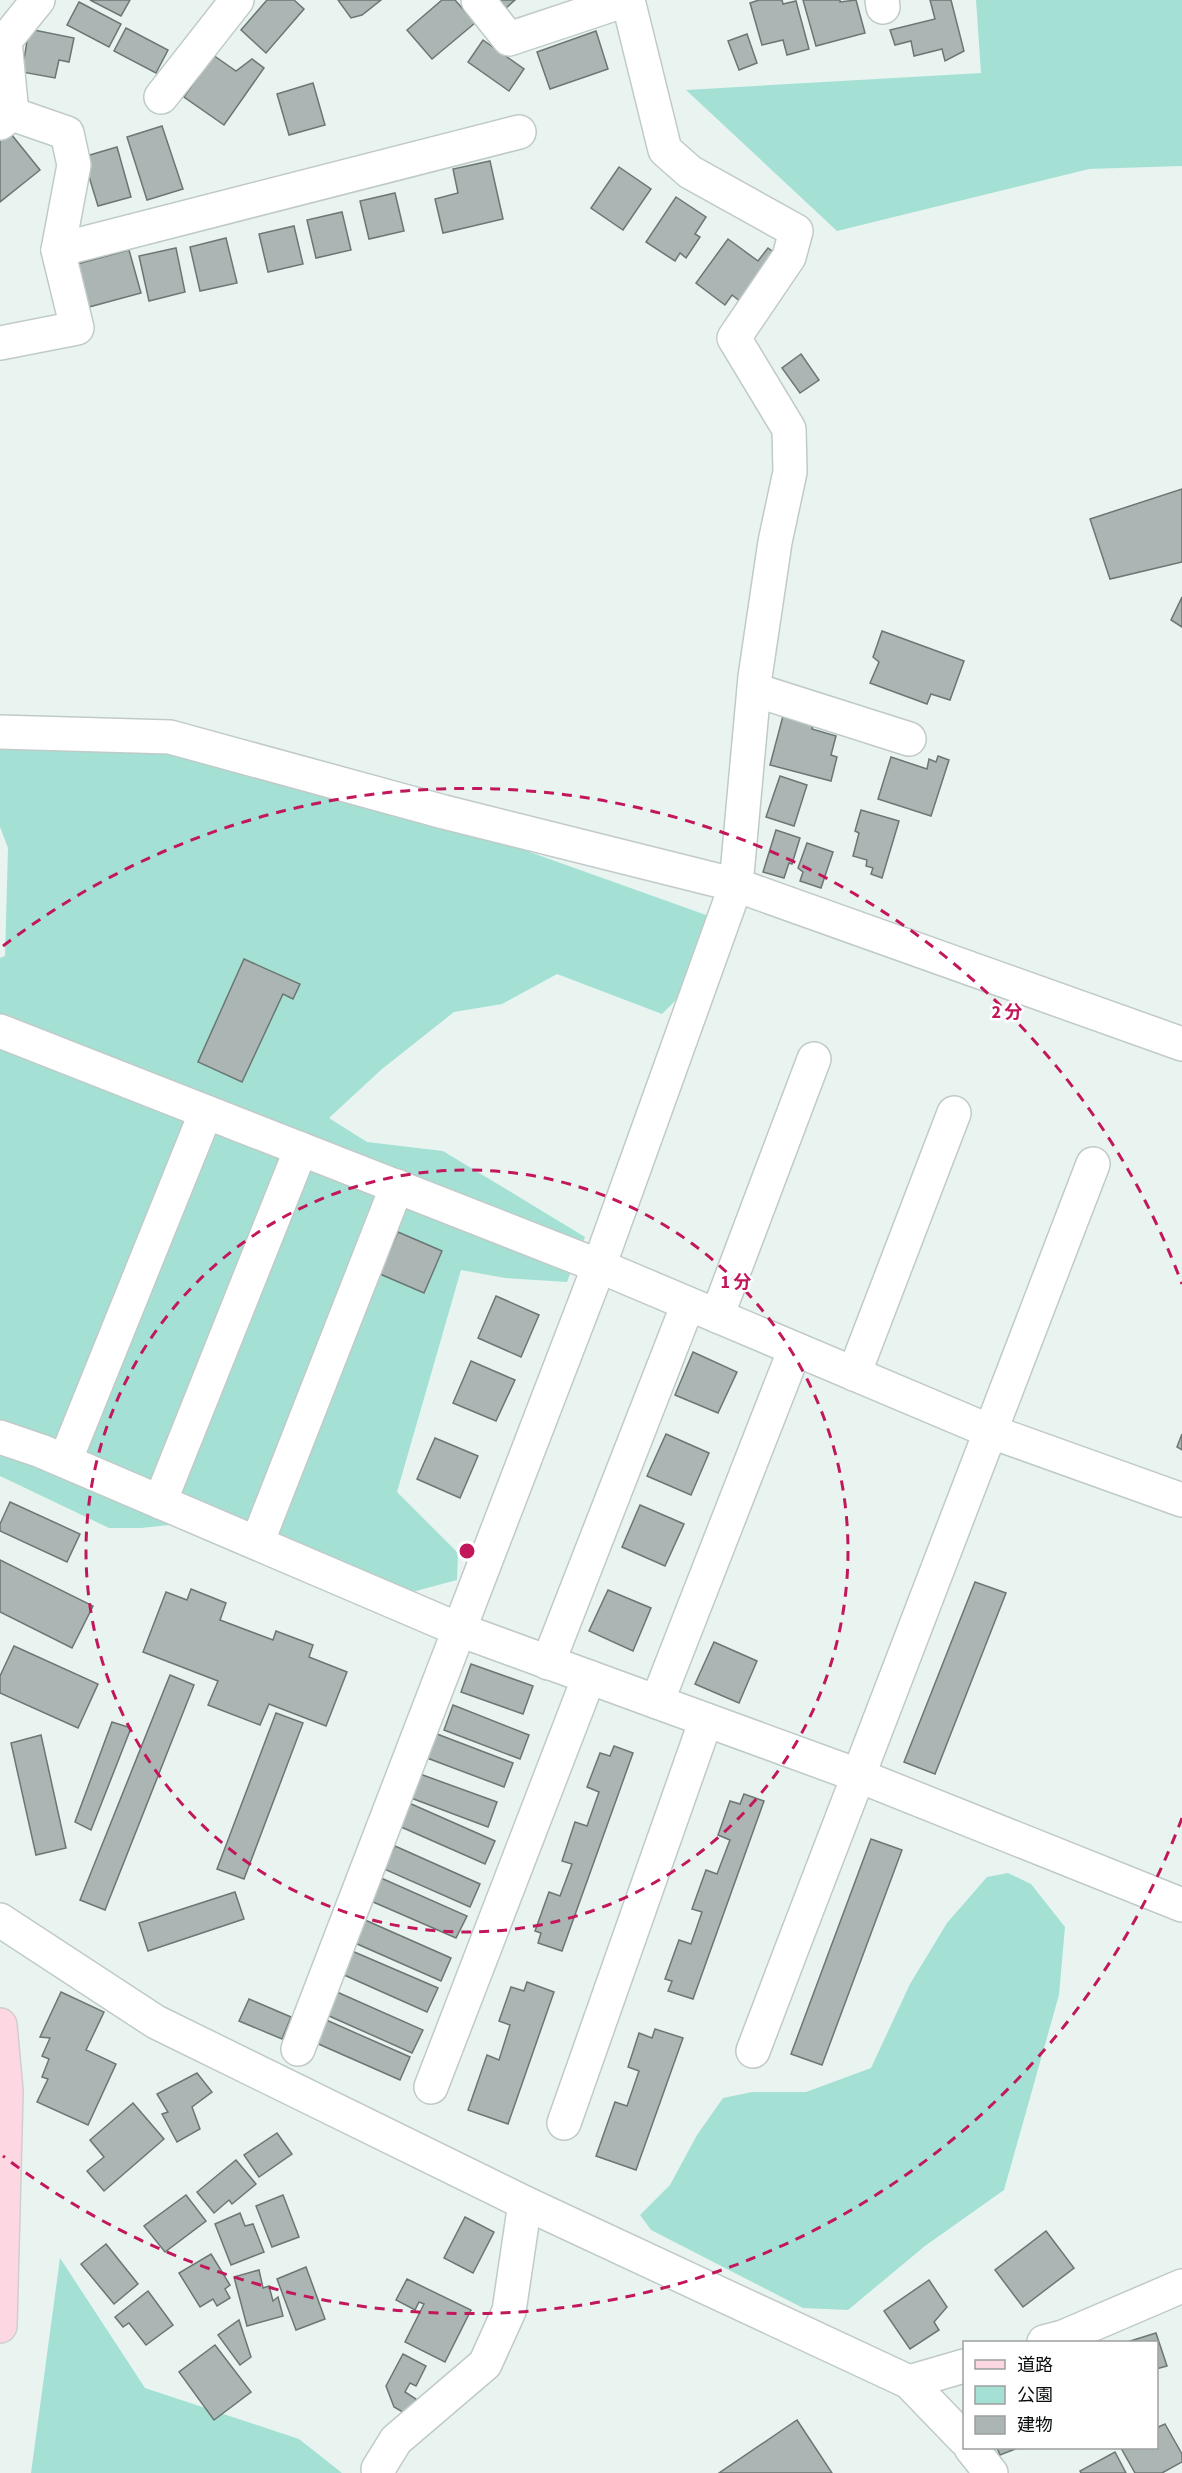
<svg xmlns="http://www.w3.org/2000/svg" width="1182" height="2473" font-family="'Source Sans 3','Noto Sans JP',sans-serif">
<style>
.green{fill:#a4e1d4}
.building{fill:#abb5b3;stroke:#6c7673;stroke-width:1.5}
.lines{fill:none;stroke-linecap:round;stroke-linejoin:round}
.street-casing{stroke:#c0cac8;stroke-width:36}
.primary-casing{stroke:#cecfce;stroke-width:36}
.street{stroke:#fff;stroke-width:33}
.primary{stroke:#fdd7e1;stroke-width:33}
.ring{fill:none;stroke:#c2185b;stroke-width:3;stroke-dasharray:10 8}
.centre{fill:#c2185b;stroke:#fff;stroke-width:3}
.ring-label{font-size:18px;text-anchor:middle;font-weight:bold;fill:#c2185b;stroke:#fff;stroke-width:5;stroke-linejoin:round;paint-order:stroke}
</style>
<rect width="100%" height="100%" fill="#e9f4f1"/>
<g class="green">
<path d="M976,0H1182V166L1089,169L837,231L686,90L981,73Z"/>
<path d="M0,730L235,740L457,826L709,916L706,970L662,1014L557,974L502,1004L454,1012L382,1069L329,1118L367,1142L443,1151L585,1237L567,1282L505,1278L461,1270L397,1492L458,1553L457,1580L386,1599L227,1519L141,1528H109L0,1476V958L5,956L8,848L0,827Z"/>
<path d="M1008,1873L1031,1884L1065,1927L1059,1995L1004,2190L925,2246L848,2310L803,2308L651,2230L640,2215L670,2185L697,2135L723,2098L752,2092H806L871,2068L910,1984L947,1923L987,1877Z"/>
<path d="M60,2258L145,2388L299,2439L342,2473H31Z"/>
</g>
<g class="building">
<path d="M90,0H130L121,16Z"/>
<path d="M267,0H294L304,9L266,53L241,30Z"/>
<path d="M338,0H381L362,15L351,18Z"/>
<path d="M442,0H455L475,23L432,59L407,30Z"/>
<path d="M500,0H515L506,8Z"/>
<path d="M759,0H782L783,4L796,1L809,49L787,55L783,40L762,45L750,3Z"/>
<path d="M803,0H840V2L856,0L865,33L816,46Z"/>
<path d="M930,0H951L964,51L945,61L942,49L914,56L911,41L895,45L890,30L935,19Z"/>
<path d="M79,2L121,24L109,47L67,25Z"/>
<path d="M126,28L168,50L156,73L114,51Z"/>
<path d="M29,29L74,38L69,62L59,60L55,78L22,72Z"/>
<path d="M596,31L608,69L550,89L537,52Z"/>
<path d="M747,34L757,63L739,70L728,41Z"/>
<path d="M483,40L524,69L509,91L468,62Z"/>
<path d="M213,55L236,71L252,59L264,68L224,125L184,97Z"/>
<path d="M313,83L325,125L289,135L277,94Z"/>
<path d="M162,126L183,189L147,200L127,137Z"/>
<path d="M7,129L40,170L0,202V134Z"/>
<path d="M117,147L131,197L98,206L83,157Z"/>
<path d="M490,161L503,219L443,233L435,199L458,193L453,169Z"/>
<path d="M619,167L651,189L623,230L591,208Z"/>
<path d="M395,193L404,231L369,239L360,201Z"/>
<path d="M676,197L706,217L695,234L700,237L686,258L680,253L675,261L646,242Z"/>
<path d="M342,212L351,250L316,258L307,220Z"/>
<path d="M294,226L303,264L268,272L259,234Z"/>
<path d="M226,238L237,283L200,291L190,247Z"/>
<path d="M728,239L758,261L768,248L776,254L741,302L732,295L725,305L696,283Z"/>
<path d="M176,248L185,292L149,301L139,256Z"/>
<path d="M129,250L141,293L89,307L77,264Z"/>
<path d="M801,354L819,380L800,393L782,368Z"/>
<path d="M1182,489V562L1110,579L1090,519Z"/>
<path d="M1182,597V627L1171,620Z"/>
<path d="M882,631L964,661L950,700L931,694L927,704L870,683L879,662L873,657Z"/>
<path d="M783,716L813,724L812,729L836,736L831,755L837,757L831,781L770,765Z"/>
<path d="M938,756L949,760L931,816L878,799L891,757L927,769L929,759L936,762Z"/>
<path d="M780,776L807,785L794,826L766,817Z"/>
<path d="M861,810L899,821L882,878L871,874L873,868L866,866L867,860L853,856L859,833L855,831Z"/>
<path d="M776,830L800,838L792,864L789,863L784,878L763,872Z"/>
<path d="M807,843L833,852L821,888L800,881L803,872L798,868Z"/>
<path d="M244,959L300,984L293,999L283,994L242,1082L198,1062Z"/>
<path d="M398,1232L442,1251L424,1293L380,1274Z"/>
<path d="M496,1296L539,1315L521,1357L478,1338Z"/>
<path d="M693,1352L737,1372L718,1413L675,1395Z"/>
<path d="M471,1361L515,1380L496,1421L453,1403Z"/>
<path d="M666,1434L709,1453L691,1495L647,1476Z"/>
<path d="M1182,1434V1450L1177,1447Z"/>
<path d="M435,1438L478,1456L460,1498L417,1479Z"/>
<path d="M10,1502L80,1534L67,1562L0,1531V1524Z"/>
<path d="M640,1505L684,1524L665,1566L622,1547Z"/>
<path d="M0,1560L93,1606L72,1648L0,1612Z"/>
<path d="M975,1582L1006,1593L935,1774L904,1762Z"/>
<path d="M191,1589L226,1603L220,1620L273,1640L276,1631L313,1645L309,1657L347,1672L326,1726L269,1704L260,1725L208,1705L218,1681L143,1652L166,1592L187,1600Z"/>
<path d="M608,1590L651,1608L633,1651L589,1631Z"/>
<path d="M714,1642L757,1661L739,1703L695,1684Z"/>
<path d="M14,1646L98,1684L78,1728L0,1693V1676Z"/>
<path d="M471,1664L533,1686L523,1714L461,1692Z"/>
<path d="M170,1675L194,1685L105,1910L80,1900Z"/>
<path d="M453,1705L529,1735L520,1759L444,1730Z"/>
<path d="M276,1713L303,1723L244,1879L217,1869Z"/>
<path d="M112,1722L131,1728L91,1830L75,1822Z"/>
<path d="M437,1734L513,1763L504,1787L427,1758Z"/>
<path d="M41,1735L66,1848L36,1855L11,1743Z"/>
<path d="M614,1746L633,1753L562,1951L538,1943L541,1933L535,1931L549,1892L560,1896L572,1864L562,1861L575,1822L587,1826L599,1792L587,1787L600,1753L610,1756Z"/>
<path d="M420,1774L497,1802L488,1827L411,1798Z"/>
<path d="M744,1794L764,1801L693,1999L668,1991L672,1981L665,1979L679,1940L691,1944L702,1912L692,1909L706,1870L717,1874L730,1840L718,1835L730,1801L740,1804Z"/>
<path d="M409,1803L495,1841L485,1864L399,1826Z"/>
<path d="M871,1839L902,1850L822,2065L791,2054Z"/>
<path d="M395,1846L480,1884L470,1907L384,1869Z"/>
<path d="M381,1878L467,1916L456,1938L371,1901Z"/>
<path d="M235,1892L244,1919L148,1951L139,1923Z"/>
<path d="M365,1920L451,1958L441,1981L355,1943Z"/>
<path d="M352,1951L438,1988L427,2012L342,1974Z"/>
<path d="M527,1982L554,1992L508,2124L468,2110L487,2055L499,2060L510,2025L499,2021L511,1987L524,1991Z"/>
<path d="M61,1992L104,2012L86,2050L116,2064L88,2125L37,2102L48,2079L42,2077L49,2059L42,2056L50,2038L40,2037Z"/>
<path d="M337,1992L423,2030L412,2053L327,2015Z"/>
<path d="M249,1999L291,2017L282,2039L239,2021Z"/>
<path d="M324,2019L410,2057L400,2080L314,2042Z"/>
<path d="M655,2029L683,2038L636,2170L596,2156L615,2102L627,2106L639,2071L628,2067L639,2033L652,2038Z"/>
<path d="M197,2073L212,2092L192,2107L200,2129L177,2142L162,2114L168,2112L157,2094Z"/>
<path d="M133,2103L164,2139L104,2191L87,2171L104,2157L90,2140Z"/>
<path d="M277,2133L292,2154L259,2177L244,2155Z"/>
<path d="M236,2160L256,2184L232,2204L229,2200L214,2213L197,2192Z"/>
<path d="M186,2195L206,2221L165,2252L144,2226Z"/>
<path d="M283,2195L299,2237L272,2247L256,2206Z"/>
<path d="M240,2213L245,2226L253,2224L264,2252L231,2265L215,2224Z"/>
<path d="M465,2217L494,2232L473,2273L444,2258Z"/>
<path d="M1046,2231L1074,2268L1023,2307L995,2270Z"/>
<path d="M106,2244L138,2284L114,2304L81,2264Z"/>
<path d="M211,2254L230,2285L225,2289L230,2298L217,2306L213,2299L200,2307L179,2273Z"/>
<path d="M306,2267L325,2319L296,2330L277,2279Z"/>
<path d="M259,2270L263,2288L269,2286L273,2301L278,2297L283,2316L247,2326L234,2277Z"/>
<path d="M407,2279L471,2310L445,2362L405,2342L424,2304L419,2302L415,2310L396,2300Z"/>
<path d="M929,2280L947,2307L934,2322L939,2330L910,2349L884,2311Z"/>
<path d="M148,2291L173,2325L146,2345L129,2323L123,2327L115,2317Z"/>
<path d="M239,2320L251,2357L240,2365L218,2335Z"/>
<path d="M1156,2333L1167,2366L1156,2369V2342H1127Z"/>
<path d="M215,2345L251,2392L214,2420L179,2372Z"/>
<path d="M403,2354L426,2366L416,2386L410,2383L405,2392L416,2399L408,2415L394,2407L386,2386Z"/>
<path d="M797,2420L832,2473H719Z"/>
<path d="M1165,2424L1182,2454V2462L1162,2473H1135L1121,2448H1156V2428Z"/>
<path d="M997,2448H1018L1000,2455Z"/>
<path d="M1115,2452L1126,2473H1081L1080,2471Z"/>
</g>
<g class="lines">
<defs>
<g id="street">
<path d="M478,0L509,39L626,0"/>
<path d="M882,0L883,7"/>
<path d="M161,97L237,0"/>
<path d="M12,114L67,133L74,165L58,250"/>
<path d="M0,123L12,114L5,41L38,0"/>
<path d="M0,343L77,328L58,250L519,132"/>
<path d="M755,690L909,739"/>
<path d="M0,732L170,737L444,812L736,885L1182,1044"/>
<path d="M0,1031L599,1266L992,1432L1182,1500"/>
<path d="M717,1316L814,1059"/>
<path d="M854,1374L954,1113"/>
<path d="M0,1437L41,1451L460,1630L857,1775L1182,1905"/>
<path d="M65,1461L206,1112"/>
<path d="M160,1502L301,1149"/>
<path d="M257,1543L397,1186"/>
<path d="M548,1663L688,1304"/>
<path d="M657,1702L795,1349"/>
<path d="M0,1920L156,2022L525,2203L909,2382L964,2439"/>
<path d="M298,2049L599,1266L736,885L755,677L775,542L790,472L789,429L734,338L789,257L796,231L690,172L665,150L628,0"/>
<path d="M753,2051C865,1755 982,1461 1093,1164"/>
<path d="M431,2087L589,1677"/>
<path d="M564,2123L706,1720"/>
<path d="M1044,2342L1063,2337L1182,2286"/>
<path d="M909,2382L964,2366"/>
<path d="M971,2448L991,2473"/>
<path d="M379,2473L378,2469L396,2440L485,2364L509,2311L525,2203"/>
</g>
<path id="primary" d="M0,2025L6,2091L0,2326"/>
</defs>
<use href="#street" class="street-casing"/>
<use href="#primary" class="primary-casing"/>
<use href="#street" class="street"/>
<use href="#primary" class="primary"/>
</g>
<g class="ring">
<circle cx="467" cy="1551" r="381"/>
<path d="M1182 1818A763 763 0 0 1 3 2156M3 946A763 763 0 0 1 1182 1284"/>
</g>
<circle cx="467" cy="1551" r="9" class="centre"/>
<g class="ring-label">
<text x="1007" y="1018">2 分</text>
<text x="736" y="1288">1 分</text>
</g>
<rect x="963" y="2341" width="195" height="108" fill="#ffffff" stroke="#9d9e9e" stroke-width="1.5"/>
<rect x="975" y="2360" width="30" height="9" fill="#fdd7e1" stroke="#9d9e9e" stroke-width="1.5"/>
<text x="1017" y="2371" font-size="18" fill="#090d0c">道路</text>
<rect x="975" y="2386" width="30" height="18" fill="#a4e1d4" stroke="#9d9e9e" stroke-width="1.5"/>
<text x="1017" y="2401" font-size="18" fill="#090d0c">公園</text>
<rect x="975" y="2416" width="30" height="18" fill="#abb5b3" stroke="#9d9e9e" stroke-width="1.5"/>
<text x="1017" y="2431" font-size="18" fill="#090d0c">建物</text>
</svg>
